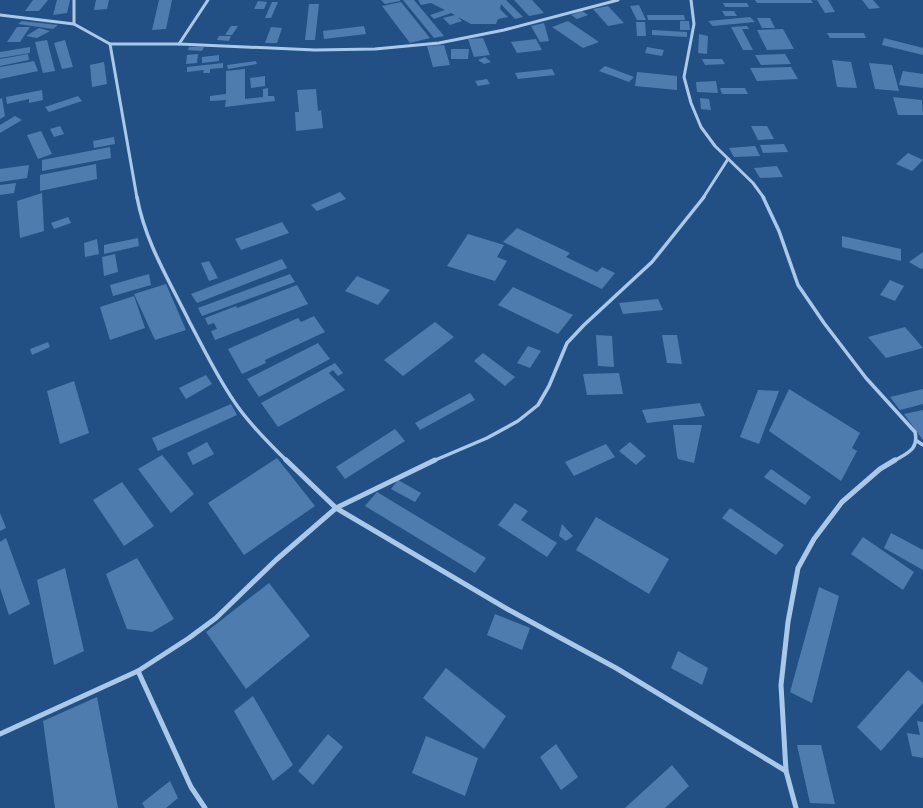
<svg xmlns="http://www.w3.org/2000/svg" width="923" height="808" font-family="Commissioner,sans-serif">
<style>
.building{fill:#4f7cae}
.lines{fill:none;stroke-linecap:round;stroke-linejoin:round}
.minor-far2{stroke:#aac9e9;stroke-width:3}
.minor-far1{stroke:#aac9e9;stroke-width:3.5}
.minor{stroke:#aac9e9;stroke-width:5}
</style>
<rect width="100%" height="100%" fill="#225084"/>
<g class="building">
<path d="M33,0H48L39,11H25Z"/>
<path d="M57,0H70L67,13L53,15Z"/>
<path d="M96,0H109L107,9L94,10Z"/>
<path d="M159,0H172L166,29L152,30Z"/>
<path d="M381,0H400V1L385,4Z"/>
<path d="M403,0H414L444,36L434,38Z"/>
<path d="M418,0H506L523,17L515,19L501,4L500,9L508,17L498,19L496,24H471L458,17L462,21L450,25L443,18L455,15L451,13L434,19L430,15L445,10L431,3L421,5Z"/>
<path d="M514,0H532L544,13L529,16Z"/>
<path d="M755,0H811L813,3H757Z"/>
<path d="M817,0H828L835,12L825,13Z"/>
<path d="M862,0H873L880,8L869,9Z"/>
<path d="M258,1L267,2L264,9H254Z"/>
<path d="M272,2H278L271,18H265Z"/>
<path d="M401,2L430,38L410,43L382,6Z"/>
<path d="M723,3H747L749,7H725Z"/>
<path d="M309,4H319L315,40H305Z"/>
<path d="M639,5L646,20H637L630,6Z"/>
<path d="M608,6L624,23L608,26L593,9Z"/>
<path d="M582,11L588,15L577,19L571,15Z"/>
<path d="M722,11H734L737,16H725Z"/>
<path d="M647,15H684L685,20H648Z"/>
<path d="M750,17L755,22L713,26L708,21Z"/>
<path d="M757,18H770L775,28H762Z"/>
<path d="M22,21L58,25L53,29L18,24Z"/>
<path d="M568,21L599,42L583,48L552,27Z"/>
<path d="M680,21H689L690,30H680Z"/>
<path d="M636,22H645L646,36H637Z"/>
<path d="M544,23L549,41L540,42L531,26Z"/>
<path d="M231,26H238L232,35H225Z"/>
<path d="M364,26L366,34L324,39L323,31Z"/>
<path d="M747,26L749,29H742L753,50H743L731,27Z"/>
<path d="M17,27H30L20,42H7Z"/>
<path d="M271,27L282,28L277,43H265Z"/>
<path d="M39,28L50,31L37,38L26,36Z"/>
<path d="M783,29L794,49L767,50L757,30Z"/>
<path d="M652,30L687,32V37L652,35Z"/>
<path d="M827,33H864L866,38H830Z"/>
<path d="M699,34L708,36L707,54L698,53Z"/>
<path d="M219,36H231L229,41L217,40Z"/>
<path d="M483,38L490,55L474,57L468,39Z"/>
<path d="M884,38L923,48V55L882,45Z"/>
<path d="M536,39L542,50L517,53L511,42Z"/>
<path d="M47,40L55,71L43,73L35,42Z"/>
<path d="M65,40L73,67L62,69L54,43Z"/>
<path d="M444,45L450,65L433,67L427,46Z"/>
<path d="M30,47V53L0,58V52Z"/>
<path d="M189,47H204L202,51L188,50Z"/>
<path d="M647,47L664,50L662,56L645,53Z"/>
<path d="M451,49H469L468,59H451Z"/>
<path d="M28,54L29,60L0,66V59Z"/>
<path d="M198,54L197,63L186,64L187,55Z"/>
<path d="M785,54L791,64L761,65L755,55Z"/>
<path d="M219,55V61L202,63V57Z"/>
<path d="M485,57L491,62L484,64L478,60Z"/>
<path d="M702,59H722L725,64L705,65Z"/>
<path d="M832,60L851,62L857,88L837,87Z"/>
<path d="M34,61L38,71L0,79V67Z"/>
<path d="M256,61L257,64L228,69L227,65Z"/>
<path d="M104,62L107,84L92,87L90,65Z"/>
<path d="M223,63V68L210,69V73H203L204,70L187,72V67Z"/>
<path d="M869,63L892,65L899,91L875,89Z"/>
<path d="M605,66L634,77L629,82L599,71Z"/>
<path d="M791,67L798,79L757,81L750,68Z"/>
<path d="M245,69V99L263,97V89L268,88V96H274L275,101L225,107L226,100L210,101V96L226,94V71Z"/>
<path d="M552,69L555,75L518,79L515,73Z"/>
<path d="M903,71L923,74V88L899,85Z"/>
<path d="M637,72L677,76V90L635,86Z"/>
<path d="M265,76V86L251,88L250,78Z"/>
<path d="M487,79L490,84L478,86L475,81Z"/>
<path d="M716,81L718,93L697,92L696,82Z"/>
<path d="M720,88H745L748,94H722Z"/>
<path d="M316,89L318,111L321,110L323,128L296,131L295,112H299L297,90Z"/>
<path d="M42,90L43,100L29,103V99L7,104L6,97Z"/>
<path d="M78,96L82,101L49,112L45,107Z"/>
<path d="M893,97L922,100L923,115H898Z"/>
<path d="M2,98L5,116L0,119V99Z"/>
<path d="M700,98L709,99L711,110L701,109Z"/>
<path d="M15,116L22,120L0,133V125Z"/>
<path d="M60,126L64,134L54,137L50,129Z"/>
<path d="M751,126H767L774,139L758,140Z"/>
<path d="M41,131L52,154L38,159L27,135Z"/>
<path d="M114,137L115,144L94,148L93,141Z"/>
<path d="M784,144L788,152L763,153L760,145Z"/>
<path d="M755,146L760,156L734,157L729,148Z"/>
<path d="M110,147L111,158L42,171V160Z"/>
<path d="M908,153L923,160L912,171L896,164Z"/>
<path d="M96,164L97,179L40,191V175Z"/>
<path d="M29,165L27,178L0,182V169Z"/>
<path d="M777,166L783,177L760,178L754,168Z"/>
<path d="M16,183L14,193L0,195V185Z"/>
<path d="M340,192L346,199L317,211L311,205Z"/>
<path d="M42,193L44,231L20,238L17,201Z"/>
<path d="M68,217L71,223L54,229L51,223Z"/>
<path d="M282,222L289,233L241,250L235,239Z"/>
<path d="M517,228L570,253L566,257L597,272L602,267L615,273L602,289L503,242Z"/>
<path d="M468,234L504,245L497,257L507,261L495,281L447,266Z"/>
<path d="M842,236L901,249V261L842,247Z"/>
<path d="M138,238L139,246L104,254V245Z"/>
<path d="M97,239L99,254L85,257L84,243Z"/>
<path d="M923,252V268L921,269L909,262Z"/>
<path d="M115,254L118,272L104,276L102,257Z"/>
<path d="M282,259L287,268L197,303L191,294Z"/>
<path d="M209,261L218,278L209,281L201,263Z"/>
<path d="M149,274L151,285L113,296L110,285Z"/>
<path d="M290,274L295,282L202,316L198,308Z"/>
<path d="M357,276L390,290L378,305L345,291Z"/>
<path d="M890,280L904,286L895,301L880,295Z"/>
<path d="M166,284L186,330L155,340L134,294Z"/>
<path d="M297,285L308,304L215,340L211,331L217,329L214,323L208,325L205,318L236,306L237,308Z"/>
<path d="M513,287L573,315L558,334L498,305Z"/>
<path d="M134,296L145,328L110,340L100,307Z"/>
<path d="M658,299L663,310L623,314L619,303Z"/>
<path d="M314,316L325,332L265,360L266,363L242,374L228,349L298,318L301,322Z"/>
<path d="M435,322L454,337L403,376L384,360Z"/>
<path d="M905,327L923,348L886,358L868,337Z"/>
<path d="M596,335L612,336L614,367L598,366Z"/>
<path d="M662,335H677L682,364L667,363Z"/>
<path d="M48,342L50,347L32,355L30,349Z"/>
<path d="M318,343L330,359L259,397L247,379Z"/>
<path d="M528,346L541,351L530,368L517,363Z"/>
<path d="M483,353L515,377L505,386L474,361Z"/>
<path d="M335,363L343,373L338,376L333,370L329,373L345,390L278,427L261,403Z"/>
<path d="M619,373L623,394L587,395L583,374Z"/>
<path d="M206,375L212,384L186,399L179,388Z"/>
<path d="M74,381L89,433L60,444L47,391Z"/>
<path d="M789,389L860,433L852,448L857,451L841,481L769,431Z"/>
<path d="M923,389V404L900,410L890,397Z"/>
<path d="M758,390L779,391L759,444L740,437Z"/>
<path d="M470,393L475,400L420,430L415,423Z"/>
<path d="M700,403L705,416L647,423L642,410Z"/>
<path d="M231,404L237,415L158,451L152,438Z"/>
<path d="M923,410V439H922L904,414Z"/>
<path d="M673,425H702L694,463L678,459L677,456Z"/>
<path d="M395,429L405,441L345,479L336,467Z"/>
<path d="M207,442L214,454L193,465L187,453Z"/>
<path d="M630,442L646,456L636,465L619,451Z"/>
<path d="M606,444L615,457L574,476L565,462Z"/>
<path d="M162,455L194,494L171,513L138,469Z"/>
<path d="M277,458L315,506L244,555L208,503Z"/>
<path d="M771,469L811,497L805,505L764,477Z"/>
<path d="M398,480L421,493L415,502L391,489Z"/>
<path d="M122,482L154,526L124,546L93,500Z"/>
<path d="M377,492L486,558L475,573L365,506Z"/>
<path d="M515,503L528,511L521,520L557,543L547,557L498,525Z"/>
<path d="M730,508L784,545L776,555L722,518Z"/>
<path d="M0,513L6,528L0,531Z"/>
<path d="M596,517L669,559L649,594L576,550Z"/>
<path d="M562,524L573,536L566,541L559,536Z"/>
<path d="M891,533L923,550V570L884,548Z"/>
<path d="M863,537L914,572L903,590L851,554Z"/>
<path d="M6,538L30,604L9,615L0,588V542Z"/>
<path d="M137,558L174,619L152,632L127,629L106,574Z"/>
<path d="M65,568L84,651L54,665L37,580Z"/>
<path d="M269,583L310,636L246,689L206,632Z"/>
<path d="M819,587L839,596L812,703L790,692Z"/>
<path d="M495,614L530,628L522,650L487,635Z"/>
<path d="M678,651L708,668L702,685L671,668Z"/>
<path d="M446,668L506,716L484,749L423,698Z"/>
<path d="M908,670L923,683V703L881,751L857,727Z"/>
<path d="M253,696L293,765L273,781L234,711Z"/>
<path d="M97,697L118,808H55L43,721Z"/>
<path d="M917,721L923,722V758L912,756L907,733L920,735Z"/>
<path d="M328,734L343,747L313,785L298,771Z"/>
<path d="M426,736L478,758L465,796L412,773Z"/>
<path d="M556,744L578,777L561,790L540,757Z"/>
<path d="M797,745H821L835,804L810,803Z"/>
<path d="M672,765L689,786L665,808H625Z"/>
<path d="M170,781L178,798L166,808H145L142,803Z"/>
</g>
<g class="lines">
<g class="minor-far2">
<path d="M74,0V24"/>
<path d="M691,0L694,24L684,77L691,103L701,127L715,146L753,183L764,198"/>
<path d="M0,15L74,24L110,44H179L315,50L375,49L439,43L504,30L618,0"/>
<path d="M110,44L137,198"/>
<path d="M179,44L208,0"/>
<path d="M703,198L728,159"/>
</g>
<g class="minor-far1">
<path d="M137,197C145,242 170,282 190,323C205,351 219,381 238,407C252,427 270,444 287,461"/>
<path d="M763,197L779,231L798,285L824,323L866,378L915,432C919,450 907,453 894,461"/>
<path d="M917,441L923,445"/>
<path d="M433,461L487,438L518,421L538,405L549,386L567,343L584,325L652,262L704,197"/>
</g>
<g class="minor">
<path d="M286,460L336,508L509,610L616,668L786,771"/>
<path d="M138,671L191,787L205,808"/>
<path d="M0,734L138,671L189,638L216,618L276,560L336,508L435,460"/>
<path d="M796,808L786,771L781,685L788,622L798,568L814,539L842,502L880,469L895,460"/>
</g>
</g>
</svg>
